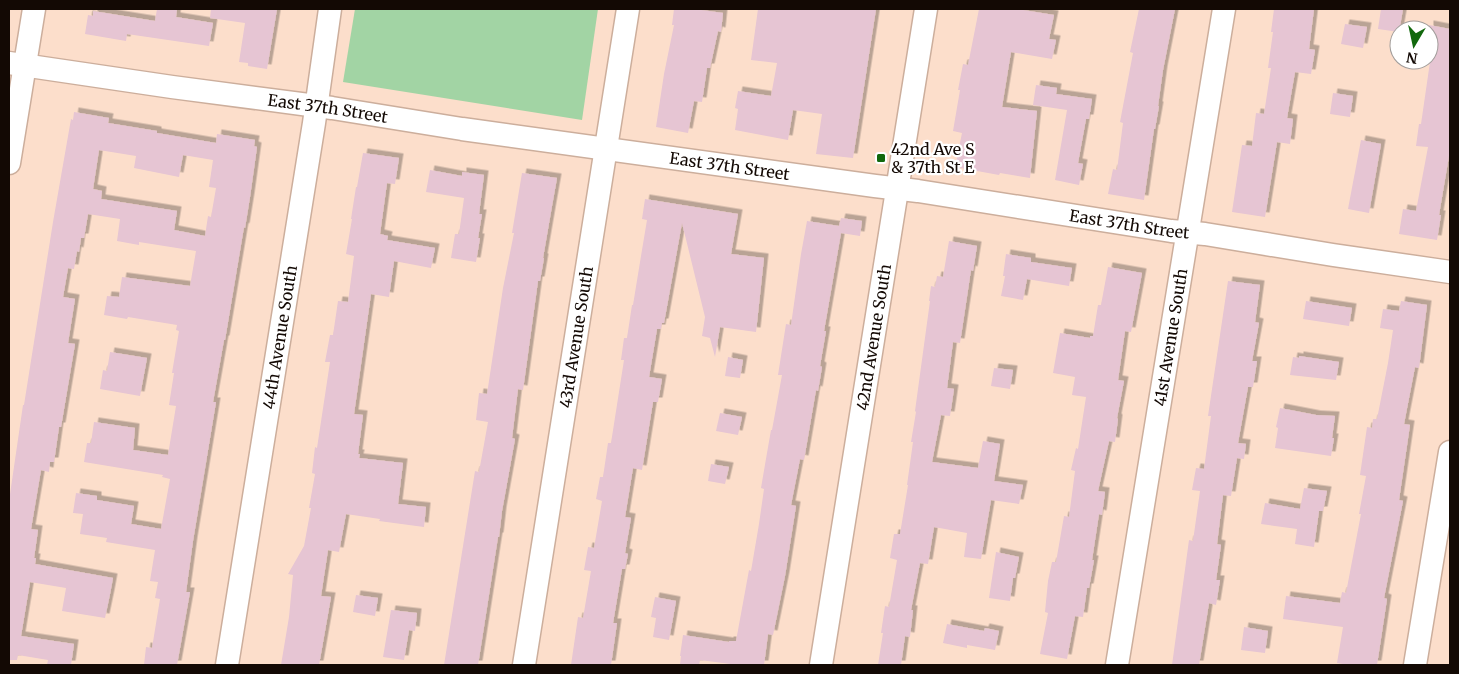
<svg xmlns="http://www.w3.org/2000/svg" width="1459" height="674" font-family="Merriweather,serif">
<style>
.green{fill:#a2d4a4}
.building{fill:#e6c5d3;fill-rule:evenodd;filter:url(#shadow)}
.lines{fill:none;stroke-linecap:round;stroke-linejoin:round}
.minor-casing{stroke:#ccae9c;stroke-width:25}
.minor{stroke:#fff;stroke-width:22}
.poi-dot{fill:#12680d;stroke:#fff;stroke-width:2}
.labels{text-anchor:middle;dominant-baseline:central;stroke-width:4.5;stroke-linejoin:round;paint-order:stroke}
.street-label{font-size:16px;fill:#130904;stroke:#fff}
.poi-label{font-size:16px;fill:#130904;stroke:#fff;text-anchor:start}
</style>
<defs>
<filter id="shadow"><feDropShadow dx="4.5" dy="-4.5" stdDeviation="0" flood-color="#0004"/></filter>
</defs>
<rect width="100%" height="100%" fill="#fcdecb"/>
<path class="green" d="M355,9H598L582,120L343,82Z"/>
<g class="building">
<path d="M157,9H177L176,17L213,23L209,46L127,34L126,41L85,34L88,15L93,16V11L155,21Z"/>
<path d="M211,9H277L267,69L248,66V63L239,62L245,23L210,18Z"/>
<path d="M674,9H694L723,13L721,32L718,31L710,68H707L702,102L694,101L688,133L656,127L664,74L674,25H672Z"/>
<path d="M758,9H876L853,158L816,154L822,114L793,110L788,140L735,130L738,109L735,108L738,91L771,96L777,63L751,60Z"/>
<path d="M979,9H1017L1054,15L1049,39L1056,40L1052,59L1011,52L1002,107L1037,111L1030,178L1000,173L999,175L955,167L962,133L953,131L960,90H958L963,64L968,65Z"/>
<path d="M1139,9H1175L1163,70L1158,106H1159L1155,129H1154L1144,200L1108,194L1113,169L1117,170L1123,123L1120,122L1133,53L1130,52Z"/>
<path d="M1274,9H1314L1309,49L1315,50L1311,74L1295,72L1287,118L1293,119L1290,144L1277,142L1265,217L1232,212L1242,145L1252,146L1256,113L1264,114L1271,68H1268L1273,32H1271Z"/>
<path d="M1381,9H1403L1399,32L1378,29Z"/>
<path d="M1345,24L1367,27L1363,48L1341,44Z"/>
<path d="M1429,25L1450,29V150L1439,215H1441L1437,240L1399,234L1403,209L1416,211L1428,147L1416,146L1419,124H1421L1431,55L1429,54Z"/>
<path d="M1036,85L1057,88L1056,94L1092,99L1089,119H1086L1078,163L1083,164L1079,185L1055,180L1067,110L1033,105Z"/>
<path d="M1333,93L1353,96L1350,117L1330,114Z"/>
<path d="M74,112L109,118L108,123L157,131V133L216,143L217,134L255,140L254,146L257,147L250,197L245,228L244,227L225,340H224L213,402H216L193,541L186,592H190L177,665H144L146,647L152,648L160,599L155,598L158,582L150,581L155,550L106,542L107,538L80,534L83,514L73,513L76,493L97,496V500L134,506L131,524L161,529L170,479L162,477L163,475L84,462L87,443H91L94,422L135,428L133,450L168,455L176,406L169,405L174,373H172L179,331L176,330L177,325L128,317L127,319L104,315L107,296L119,297L122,277L190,286L196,251L139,242V245L117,241L120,219L88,214L84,238H81L79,252L77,251L74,269L68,268L63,297L75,299L68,343L75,344L61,427H59L54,462H50L49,472L41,470L31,529L38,530L34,558H36L35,564L113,578L110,594L105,618L62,611L66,588L30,582L21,636L74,644L71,665H47L48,660L18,655L17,660H9V501L23,405H24L53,222L71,119L73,120ZM99,150L136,156L134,168L179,177L183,155L213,160L209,187L216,188L211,217L208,216L205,236L174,230L177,211L101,199L102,191L93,189Z"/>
<path d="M1361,140L1381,144L1369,213L1348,209Z"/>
<path d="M363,153L399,158L395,184L387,183L380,234L388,236L387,240L435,248L431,268L394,261L389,297L371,294L354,414L363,415L358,454H360L359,458L403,463L398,504L426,507L424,527L379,521L380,519L346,514L339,552L328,550L321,596L331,597L319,665H281L289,617L293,575L288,574L304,546L311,508H309L315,474L312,473L315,447L317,448L330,362H325L330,335H333L338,301L348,302L354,256L346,254L352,219H351L356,187H357Z"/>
<path d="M430,170L462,176V172L484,175L479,214H482L478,238H480L476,262L451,258L455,234H459L464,198L426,192Z"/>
<path d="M522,173L557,178L552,206L543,258H544L540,281H538L523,390L518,389L512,438L515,439L502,511L499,537H498L478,665H444L475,471L479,472L488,422L476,420L479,393L487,394L503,288L514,233H512Z"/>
<path d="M645,199L738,214L731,254L764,258L756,332L720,327L715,357L710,338L702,336L705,317L682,223L664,323H662L661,329H657L649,377L662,379L658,402H653L642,470L633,468L625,517L631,518L625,553L628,554L625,569H622L613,623H617L611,665H571L578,617L583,618L591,571L584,570L588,547L594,548L602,501L596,499L600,477H603L608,443H611L624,360H621L624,338H627L632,305H633L641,256L647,220L642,219Z"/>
<path d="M841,218L862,221L860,236L841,233L824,331H826L820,366L822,367L818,391L816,390L804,460L800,459L791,505L796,506L785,576L773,635L768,634L764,665H738L700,660L699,665H680L681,656H680L683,635L729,642V641H736L749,570L751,571L759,524L764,489L761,488L767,453L771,430H772L782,375H778L786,324L791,325L801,254L807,221L839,226Z"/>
<path d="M949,241L977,246L973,271L971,270L960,343L953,342L947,388L954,389L950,416L941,415L932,462L978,468L983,441L1000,444L994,481L1023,485L1019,504L991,500L981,559L964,557L967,533L934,527L928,564L920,563L911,610H913L910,637L905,636L901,665H878L883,633H881L885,606L889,607L897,560L890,558L894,534H900L908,485H907L913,442H911L916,412L915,411L930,301H929L931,286L935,287L937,276L943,277Z"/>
<path d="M1006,254L1031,258V262L1072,268L1069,286L1027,279L1023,300L1001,296L1005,276H1003Z"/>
<path d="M1108,267L1142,273L1131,332L1125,331L1118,380L1124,381L1117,418L1118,419L1115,442L1109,441L1098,491L1105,492L1102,515L1099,514L1092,560H1094L1089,588H1087L1083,617L1075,616L1067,659L1040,654L1048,613L1045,612L1048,581L1052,562H1056L1064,516L1069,517L1075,471L1071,470L1076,448L1078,449L1086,397L1072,395L1075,377L1053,373L1060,333L1090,338V336H1093L1098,305H1101Z"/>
<path d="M1228,281L1260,285L1255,322L1259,323L1252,361H1257L1253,387H1248L1238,443L1246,444L1244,459L1237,458L1231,496L1223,495L1217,544L1221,545L1216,580H1220L1216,605L1209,603L1199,665H1172L1189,540L1193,541L1200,491L1192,490L1196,468L1204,469L1211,416H1208Z"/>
<path d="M1306,301L1352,308L1349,326L1303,319Z"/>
<path d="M1401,301L1427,305L1419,368L1415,367L1404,424L1410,425L1399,500L1403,501L1384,598L1387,599L1377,665H1349L1337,663L1343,627L1283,619L1286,596L1340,603L1342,592L1346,593L1361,514H1359L1366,476L1360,475L1367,427L1372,428L1373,419H1377L1388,363L1393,330L1380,328L1383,309L1399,311Z"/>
<path d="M110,352L147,358L140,396L100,389L103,370L107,371Z"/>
<path d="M1299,356L1339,362L1336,380L1290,375L1293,357L1299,358Z"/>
<path d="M728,357L743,360L740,378L725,376Z"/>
<path d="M994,368L1013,370L1010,389L991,386Z"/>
<path d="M1280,408L1316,415L1335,416L1332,438H1334L1331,456L1275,448L1278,428L1276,427Z"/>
<path d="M720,413L742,417L738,435L716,431Z"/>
<path d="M711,464L729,467L725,484L708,481Z"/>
<path d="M1304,488L1327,491L1323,511H1319L1314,547L1295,544L1297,529L1261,524L1265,503L1300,509Z"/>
<path d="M996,552L1019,557L1015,578H1013L1010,601L989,598Z"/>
<path d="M356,595L378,598L375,616L353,612Z"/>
<path d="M655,597L676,601L669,640L653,637L656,618L651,617Z"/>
<path d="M391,610L417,613L415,631L409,630L404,660L383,657Z"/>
<path d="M947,624L984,631L985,628L999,631L995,650L967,645V648L943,643Z"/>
<path d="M1244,627L1268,631L1265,653L1241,650Z"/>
</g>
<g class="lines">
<defs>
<g id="minor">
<path id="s1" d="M9,63L172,87L332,108L462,129L875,186L918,191L1171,231L1205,234L1333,255L1450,272"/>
<path d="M9,163L34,9"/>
<path id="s2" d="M227,665L314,123L330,9"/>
<path id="s3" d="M524,665L628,9"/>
<path id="s4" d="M821,665L926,9"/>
<path id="s5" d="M1117,665L1224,9"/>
<path d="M1415,665L1450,452"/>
</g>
</defs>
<use href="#minor" class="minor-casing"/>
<use href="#minor" class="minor"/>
</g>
<rect class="poi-dot" x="876" y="153" width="10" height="10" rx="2.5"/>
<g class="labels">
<g class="street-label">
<text stroke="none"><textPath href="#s1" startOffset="322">East 37th Street</textPath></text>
<text stroke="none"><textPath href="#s1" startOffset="728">East 37th Street</textPath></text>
<text stroke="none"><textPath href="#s1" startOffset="1132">East 37th Street</textPath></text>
<text stroke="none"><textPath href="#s2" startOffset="332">44th Avenue South</textPath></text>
<text stroke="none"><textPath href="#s3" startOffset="332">43rd Avenue South</textPath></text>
<text stroke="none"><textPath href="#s4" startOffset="332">42nd Avenue South</textPath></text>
<text stroke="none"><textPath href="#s5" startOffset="332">41st Avenue South</textPath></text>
</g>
<g class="poi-label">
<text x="891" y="149">42nd Ave S<tspan x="891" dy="18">&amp; 37th St E</tspan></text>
</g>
</g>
<rect width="1459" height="674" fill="none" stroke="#130904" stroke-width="20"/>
<g transform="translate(1414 45) rotate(189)"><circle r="24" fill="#ffffff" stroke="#a19d9b"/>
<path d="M0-4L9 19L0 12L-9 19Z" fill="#12680d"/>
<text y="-8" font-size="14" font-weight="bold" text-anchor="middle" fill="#130904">N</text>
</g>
</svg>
